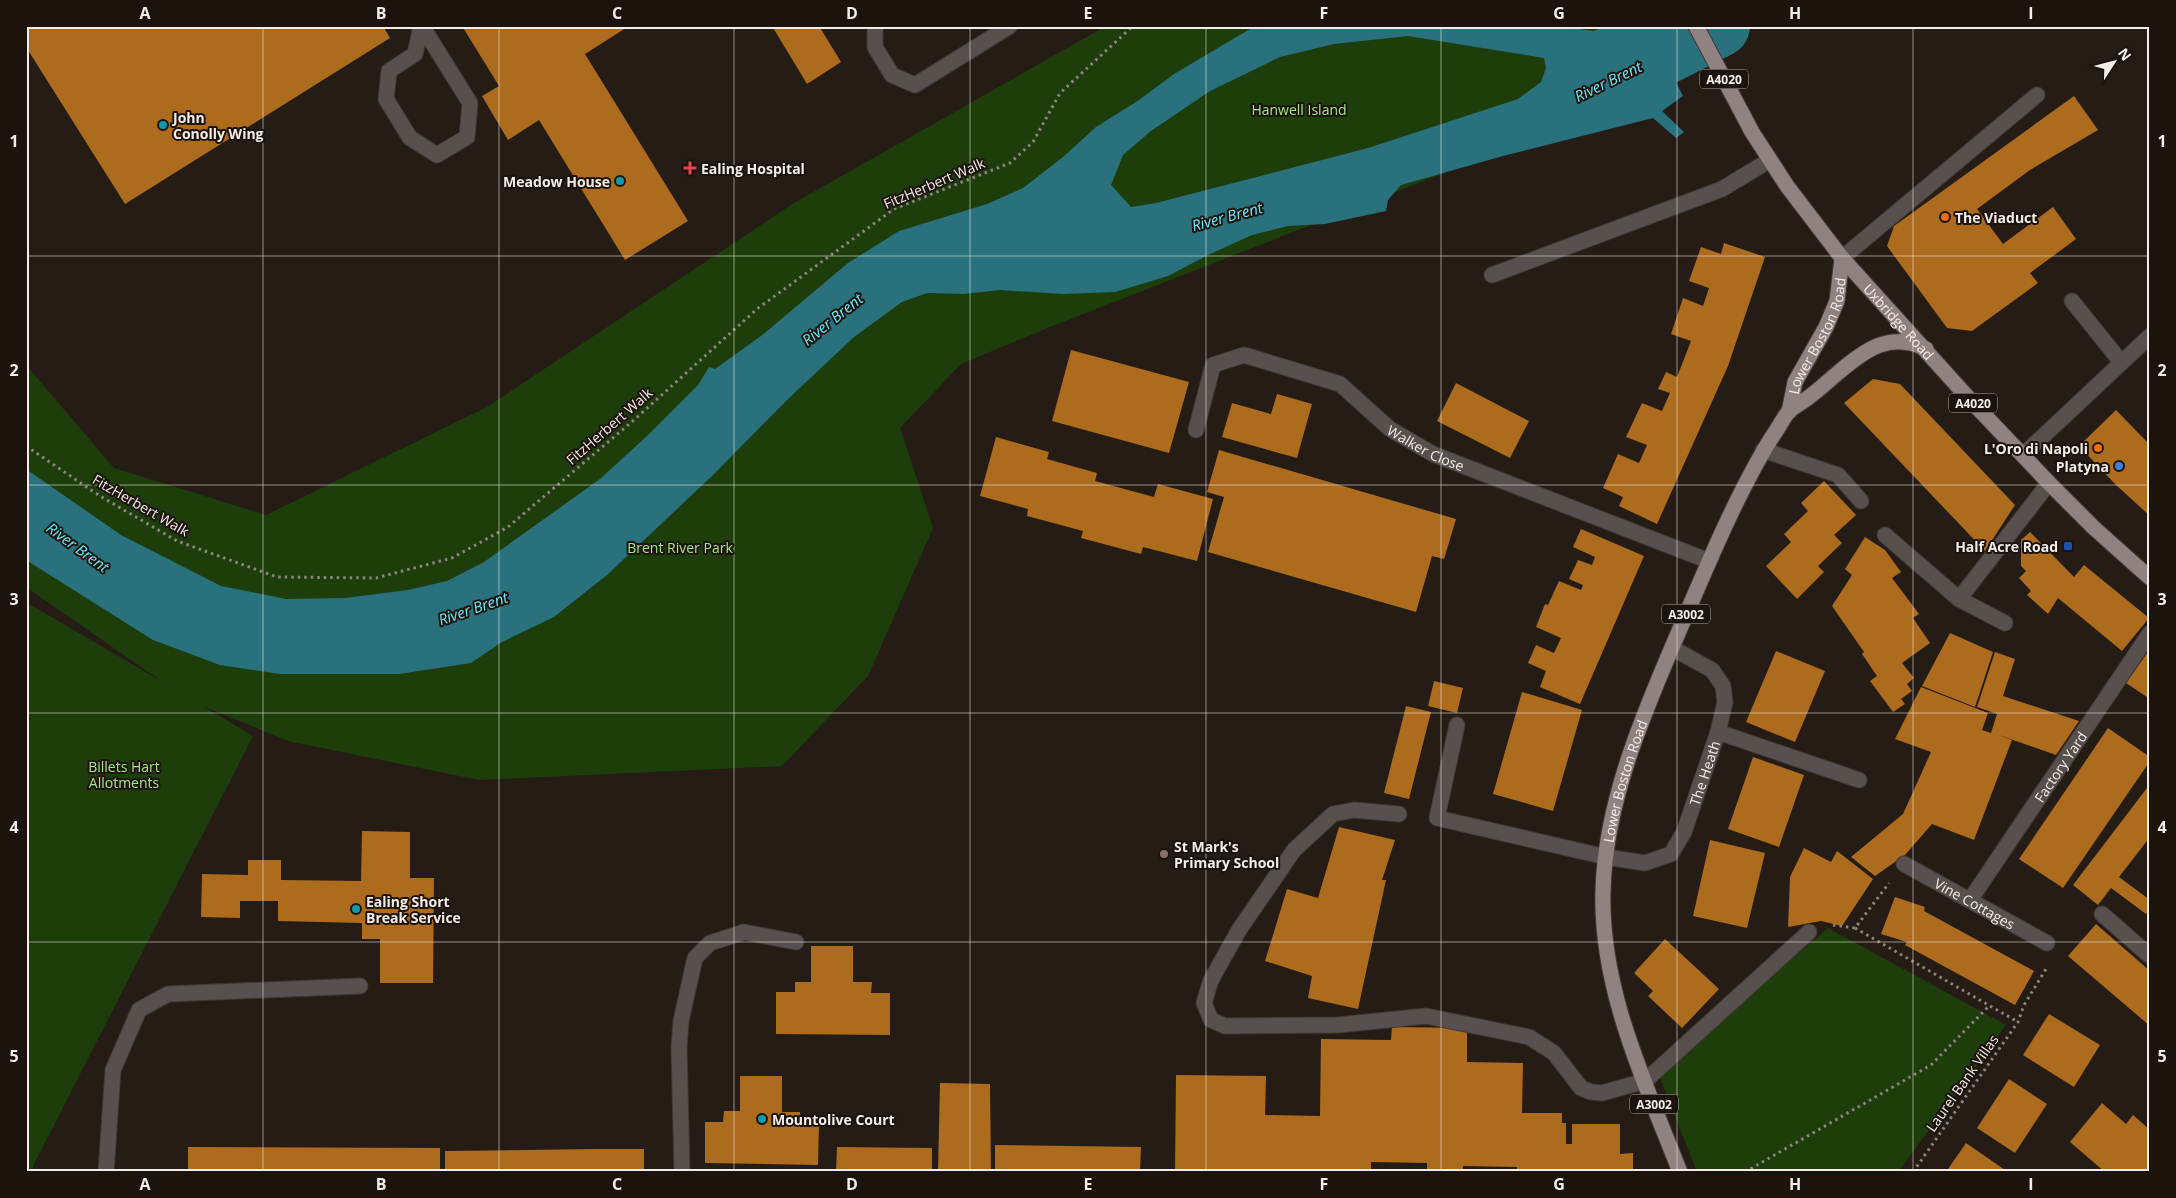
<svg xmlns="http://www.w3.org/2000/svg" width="2176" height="1198" font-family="'Open Sans',sans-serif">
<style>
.green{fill:#1d3e0b}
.water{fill:#29717c;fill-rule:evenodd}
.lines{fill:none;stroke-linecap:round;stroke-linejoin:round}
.river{stroke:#29717c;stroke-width:62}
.building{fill:#ac6b1d}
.lane-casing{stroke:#433934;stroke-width:17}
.street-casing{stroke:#433934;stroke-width:17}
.primary-casing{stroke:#433934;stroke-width:17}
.path{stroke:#8d847f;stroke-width:3;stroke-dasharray:2.5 4;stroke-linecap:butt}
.lane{stroke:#57504f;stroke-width:15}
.street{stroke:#57504f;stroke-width:15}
.primary{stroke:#908280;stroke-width:15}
.grid{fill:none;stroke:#f4ede9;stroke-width:1;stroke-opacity:0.55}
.culture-dot{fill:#0f9aa8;stroke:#1c130d;stroke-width:2}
.health-dot{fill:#e0444e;stroke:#1c130d;stroke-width:2}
.food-dot{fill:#e8710a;stroke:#1c130d;stroke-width:2}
.shop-dot{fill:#3f7fe0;stroke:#1c130d;stroke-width:2}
.transit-dot{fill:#1a4fb4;stroke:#1c130d;stroke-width:2}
.education-dot{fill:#8d6e63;stroke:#1c130d;stroke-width:2}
.labels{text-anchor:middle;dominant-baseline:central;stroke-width:4;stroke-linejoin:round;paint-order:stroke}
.shield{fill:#1c130d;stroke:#b3aca7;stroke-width:1}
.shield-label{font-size:12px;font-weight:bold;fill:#f4ede9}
.park-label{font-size:14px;fill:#a3e884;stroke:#1c130d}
.poi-label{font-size:14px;font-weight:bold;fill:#f4ede9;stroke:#1c130d;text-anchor:start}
.street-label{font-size:14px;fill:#f4ede9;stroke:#1c130d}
.water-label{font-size:15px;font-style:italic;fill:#64ebff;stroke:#1c130d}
.neatline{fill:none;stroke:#f4ede9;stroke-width:2}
.grid-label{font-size:16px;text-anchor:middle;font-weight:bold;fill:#f4ede9}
</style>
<rect width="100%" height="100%" fill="#261c16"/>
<g class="green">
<path d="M1106,26H1620L1649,93L1050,327L961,364L900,428L933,528L868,676L782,766L479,780L288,741L203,706L253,736L33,1166V1172H26V602L164,683L26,587V365L114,468L266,515L487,407L794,203Z"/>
<path d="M1828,928L2006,1025L1898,1172H1697L1658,1073Z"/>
</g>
<path class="water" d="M1255,26H1559L1593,31L1607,26H1647L1683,96L1662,111L1684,132L1676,138L1653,118L1503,156L1401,185L1388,200L1386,211L1325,224L1288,226L1252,235L1208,255L1168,276L1115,292L1063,294L1000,290L964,294L927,293L902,302L854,337L788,399L712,476L607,575L554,617L502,642L471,663L399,674H280L220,665L153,640L26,560V469L121,535L221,586L286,599L345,598L408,590L447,581L484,562L600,479L646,437L698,385L709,367L715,369L761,336L848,263L899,231L987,204L1023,188L1063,157L1096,127L1139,100L1174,74ZM1408,36L1544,58L1546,68L1541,82L1518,99L1368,148L1156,203L1131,207L1111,185L1123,155L1151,131L1210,91L1280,57L1334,44Z"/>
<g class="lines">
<path class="river" d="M1585,94L1719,26"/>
</g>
<g class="building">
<path d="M26,26H383L390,38L125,204L26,47Z"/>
<path d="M462,26H629L585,54L688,221L625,260L539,120L508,140L482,96L499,86Z"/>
<path d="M772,26H819L841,62L807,84Z"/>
<path d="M2074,96L2098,130L2030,170L1977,209L2003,244L2053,207L2076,239L2030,273L2038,283L1972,331L1947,328L1887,246L1894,226Z"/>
<path d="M1724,243L1765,257L1728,366L1657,524L1619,506L1623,497L1603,488L1618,454L1639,463L1647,445L1626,437L1642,403L1662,411L1670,393L1658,389L1666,372L1677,377L1691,341L1671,334L1683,298L1703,306L1709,288L1689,281L1701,247L1721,254Z"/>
<path d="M1071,350L1189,382L1169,453L1052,421Z"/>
<path d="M1873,379L1900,384L2015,505L1985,551L1844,403Z"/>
<path d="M1456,383L1529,421L1510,458L1437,421Z"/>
<path d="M1277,394L1312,404L1297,458L1222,437L1232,403L1271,414Z"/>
<path d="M2116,410L2150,445V516L2116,485L2079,446Z"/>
<path d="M996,437L1049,452L1047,459L1097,473L1095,481L1154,497L1158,484L1213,499L1197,561L1143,547L1141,554L1081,538L1083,531L1027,516L1028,509L980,496Z"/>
<path d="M1219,450L1456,519L1444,559L1432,556L1416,612L1208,552L1224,497L1207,492Z"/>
<path d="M1824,481L1856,515L1834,535L1842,543L1818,566L1824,572L1797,599L1766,566L1791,542L1784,534L1808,511L1801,503Z"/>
<path d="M1581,529L1644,556L1580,704L1540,687L1546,671L1528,663L1536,645L1554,653L1561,638L1536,627L1545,604L1548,605L1559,581L1581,590L1583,585L1569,579L1578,560L1592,565L1595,557L1573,547Z"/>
<path d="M2030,532L2074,577L2084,565L2149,618L2122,651L2058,598L2048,614L2027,595L2031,591L2019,578L2026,571L2021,566V540Z"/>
<path d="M1865,537L1885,550L1901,572L1892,578L1919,614L1913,618L1930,643L1902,663L1914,678L1907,684L1912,691L1901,699L1905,704L1893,712L1870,681L1877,676L1862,654L1864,652L1832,606L1852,575L1845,569Z"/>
<path d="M1950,633L1993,652L1975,707L1922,686Z"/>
<path d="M2150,649V699L2126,683Z"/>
<path d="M1776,651L1825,671L1795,742L1746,722Z"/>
<path d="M1995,652L2015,659L2003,696L2079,721L2056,755L1996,734L2012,740L1974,840L1932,824L1905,855L1875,876L1851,857L1903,814L1931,752L1895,739L1921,687L1988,713L1982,730L1991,733L1997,714L1977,707Z"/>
<path d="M1434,681L1463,688L1457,713L1428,706Z"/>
<path d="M1522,692L1582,710L1553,811L1493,794Z"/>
<path d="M1406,706L1431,712L1409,799L1384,793Z"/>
<path d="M2108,728L2150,757V761L2063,888L2019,859Z"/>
<path d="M1753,757L1804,775L1779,847L1728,829Z"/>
<path d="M2150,784V837L2119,877L2150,900V909L2146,914L2111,888L2098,905L2073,885Z"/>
<path d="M1339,827L1395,840L1382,880H1386L1358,1009L1308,998L1312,976L1265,961L1287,889L1318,898Z"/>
<path d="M362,831L410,832V878H434L433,983H380V939H362V923L278,921V901H240V918L201,917L202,874L248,875V860H281V880L361,881Z"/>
<path d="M1710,840L1765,853L1747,928L1693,916Z"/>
<path d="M1804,848L1831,862L1837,851L1873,879L1842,926L1821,921L1788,927L1790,877Z"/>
<path d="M1895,897L1925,907L1924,911L2034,971L2015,1005L1905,945L1907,942L1881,934Z"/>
<path d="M2096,924L2150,971V1026L2068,956Z"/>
<path d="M1665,939L1719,989L1682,1028L1648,996L1653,991L1634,973Z"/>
<path d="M811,946H853V982H872L871,993H890V1035L776,1034V992H795V982H811Z"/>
<path d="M2049,1014L2100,1045L2074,1087L2023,1055Z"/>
<path d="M1392,1027L1467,1028V1062L1523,1063L1522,1113H1562V1123H1566V1144H1572V1124H1620V1154L1633,1153V1172H1517V1167L1463,1166V1172H1427V1163L1371,1162V1172H1175L1176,1075L1266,1076L1265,1115L1320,1116L1321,1039L1391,1040Z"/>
<path d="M740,1076H782V1112H800L801,1122L819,1123L818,1165L705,1163V1122H723L724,1111H740Z"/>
<path d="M2009,1079L2047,1104L2015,1153L1977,1128Z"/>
<path d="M940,1083L990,1084L991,1172H938Z"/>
<path d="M2102,1103L2126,1124L2133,1115L2150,1130V1172H2105L2070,1142Z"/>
<path d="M1966,1143L2005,1170L2003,1172H1946Z"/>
<path d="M995,1145L1141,1147L1140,1172H995Z"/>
<path d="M188,1147L440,1148V1172H188Z"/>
<path d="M837,1147L932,1148V1172H836Z"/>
<path d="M594,1149H644V1172H445V1151Z"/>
</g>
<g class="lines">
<defs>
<g id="lane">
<path d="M421,26L415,54L389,71L386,99L410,138L437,155L467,137L470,103L422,26"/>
<path d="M875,26V47L892,75L915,85L1010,26"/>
<path d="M1842,258L2037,95"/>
<path d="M1492,275L1722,189L1770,160"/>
<path d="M2072,301L2121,362"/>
<path d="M1763,450L1838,475L1861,501"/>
<path d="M1885,535L1959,599L2049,483"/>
<path d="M1959,599L2005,623"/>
<path d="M1457,725L1437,818L1606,857"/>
<path d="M1718,732L1859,780"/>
<path d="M1399,814L1354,810L1333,814L1294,850L1239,930L1211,980L1204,1003L1211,1020L1225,1026L1338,1025L1426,1016L1529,1037L1554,1053L1581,1088L1591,1092L1602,1093L1645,1081L1809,932"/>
<path d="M106,1172L113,1070L139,1010L168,994L360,986"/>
<path d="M682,1172L679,1047L681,1021L695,958L710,943L744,932L796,942"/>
</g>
<g id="street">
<path id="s1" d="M1196,430L1213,365L1244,355L1340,384L1390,429L1433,454L1709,561"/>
<path d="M2023,455L2150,336"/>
<path id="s2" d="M1606,857L1645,863L1671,854L1684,832L1718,732L1725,702L1723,686L1712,670L1672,648"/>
<path id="s3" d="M1904,864L2047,943"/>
<path id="s4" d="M1970,900L2150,633"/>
<path d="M2102,914L2150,956"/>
</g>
<g id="primary">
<path id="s5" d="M1696,26L1752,132L1787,186L1842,258L1972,402L2049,483L2094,528L2150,578"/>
<path id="s6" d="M1789,412L1795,382L1826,327L1837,301L1842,258"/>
<path id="s7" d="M1680,1172C1645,1082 1600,989 1603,891C1605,804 1642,717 1676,638C1692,601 1708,563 1725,526C1740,494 1756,461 1776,431C1780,425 1784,417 1789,411C1795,406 1803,402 1809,397C1820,389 1829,380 1839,372C1866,349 1891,331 1926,349"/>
</g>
</defs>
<use href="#lane" class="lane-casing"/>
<use href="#street" class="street-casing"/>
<use href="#primary" class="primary-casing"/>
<g class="path">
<path d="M26,446L100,496L177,541L277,577L376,578L452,558L508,527L634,420L757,309L894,209L1010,163L1033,142L1060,93L1133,26"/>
<path d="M1833,925L1855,928L1889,883"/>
<path d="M1855,928L2018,1022"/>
<path d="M1745,1172L1931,1065L1989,1006"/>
<path d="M1913,1172L2018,1022L2024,1005L2046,969"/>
</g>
<use href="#lane" class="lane"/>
<use href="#street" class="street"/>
<use href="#primary" class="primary"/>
</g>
<path class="grid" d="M263,26V1172M499,26V1172M734,26V1172M970,26V1172M1206,26V1172M1441,26V1172M1677,26V1172M1913,26V1172M26,256H2150M26,485H2150M26,713H2150M26,942H2150"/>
<g class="culture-dot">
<circle cx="163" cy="125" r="5"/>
<circle cx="620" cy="181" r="5"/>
<circle cx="356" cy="909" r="5"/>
<circle cx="762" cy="1119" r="5"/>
</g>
<path class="health-dot" d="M687.5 160.5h5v5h5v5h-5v5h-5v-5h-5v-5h5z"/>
<g class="food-dot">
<circle cx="1945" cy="217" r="5"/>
<circle cx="2098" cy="448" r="5"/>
</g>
<circle class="shop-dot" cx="2119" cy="466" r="5"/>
<rect class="transit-dot" x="2063" y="541" width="10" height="10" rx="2.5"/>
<circle class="education-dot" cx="1164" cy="854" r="5"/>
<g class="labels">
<g class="shield">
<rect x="1700" y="69.5" width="48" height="19" rx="4"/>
<rect x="1949" y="393.5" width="48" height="19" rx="4"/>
<rect x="1662" y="604.5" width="48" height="19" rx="4"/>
<rect x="1630" y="1094.5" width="48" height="19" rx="4"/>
</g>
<g class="shield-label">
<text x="1724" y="79">A4020</text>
<text x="1973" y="403">A4020</text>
<text x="1686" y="614">A3002</text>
<text x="1654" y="1104">A3002</text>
</g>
<g class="park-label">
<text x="1299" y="109">Hanwell Island</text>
<text x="680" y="547">Brent River Park</text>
<text x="124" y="766">Billets Hart<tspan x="124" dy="16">Allotments</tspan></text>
</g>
<g class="poi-label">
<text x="173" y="117">John<tspan x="173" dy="16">Conolly Wing</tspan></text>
<text x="701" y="168">Ealing Hospital</text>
<text x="610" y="181" text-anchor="end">Meadow House</text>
<text x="1955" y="217">The Viaduct</text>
<text x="2088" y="448" text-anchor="end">L'Oro di Napoli</text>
<text x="2109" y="466" text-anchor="end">Platyna</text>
<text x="2058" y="546" text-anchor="end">Half Acre Road</text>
<text x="1174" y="846">St Mark's<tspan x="1174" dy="16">Primary School</tspan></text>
<text x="366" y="901">Ealing Short<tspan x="366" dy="16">Break Service</tspan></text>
<text x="772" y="1119">Mountolive Court</text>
</g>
<g class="street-label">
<text transform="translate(934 183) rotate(-23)">FitzHerbert Walk</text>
<text stroke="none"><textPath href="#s5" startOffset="360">Uxbridge Road</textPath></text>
<text stroke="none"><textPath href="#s6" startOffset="82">Lower Boston Road</textPath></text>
<text transform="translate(609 426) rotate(-41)">FitzHerbert Walk</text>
<text stroke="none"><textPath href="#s1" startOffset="308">Walker Close</textPath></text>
<text transform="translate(141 505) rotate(30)">FitzHerbert Walk</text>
<text stroke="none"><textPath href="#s4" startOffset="161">Factory Yard</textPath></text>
<text stroke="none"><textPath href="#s2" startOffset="155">The Heath</textPath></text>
<text stroke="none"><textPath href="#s7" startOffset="406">Lower Boston Road</textPath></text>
<text stroke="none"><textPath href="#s3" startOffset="81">Vine Cottages</textPath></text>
<text transform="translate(1962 1083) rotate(-55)">Laurel Bank Villas</text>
</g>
<g class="water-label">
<text transform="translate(1608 81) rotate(-26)">River Brent</text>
<text transform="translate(1227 216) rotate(-15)">River Brent</text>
<text transform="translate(832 319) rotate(-39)">River Brent</text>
<text transform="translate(78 547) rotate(36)">River Brent</text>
<text transform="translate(473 608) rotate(-19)">River Brent</text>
</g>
</g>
<rect width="2176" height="1198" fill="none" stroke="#1c130d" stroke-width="55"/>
<g transform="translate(2114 62) rotate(54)" stroke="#1c130d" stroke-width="4" paint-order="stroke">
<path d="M0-4L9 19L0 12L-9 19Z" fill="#f4ede9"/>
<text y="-8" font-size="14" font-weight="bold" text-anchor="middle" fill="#f4ede9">N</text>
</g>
<rect x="28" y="28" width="2120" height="1142" class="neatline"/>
<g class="grid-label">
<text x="145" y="19">A</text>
<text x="381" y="19">B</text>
<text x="617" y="19">C</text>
<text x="852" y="19">D</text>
<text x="1088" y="19">E</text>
<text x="1324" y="19">F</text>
<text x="1559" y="19">G</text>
<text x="1795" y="19">H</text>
<text x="2031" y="19">I</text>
<text x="14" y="147">1</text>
<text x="2162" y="147">1</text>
<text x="14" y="376">2</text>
<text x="2162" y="376">2</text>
<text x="14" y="605">3</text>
<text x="2162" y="605">3</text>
<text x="14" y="833">4</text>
<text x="2162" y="833">4</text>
<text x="14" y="1062">5</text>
<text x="2162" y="1062">5</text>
<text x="145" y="1190">A</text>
<text x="381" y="1190">B</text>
<text x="617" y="1190">C</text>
<text x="852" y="1190">D</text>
<text x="1088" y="1190">E</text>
<text x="1324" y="1190">F</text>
<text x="1559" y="1190">G</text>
<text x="1795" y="1190">H</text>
<text x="2031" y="1190">I</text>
</g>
</svg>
